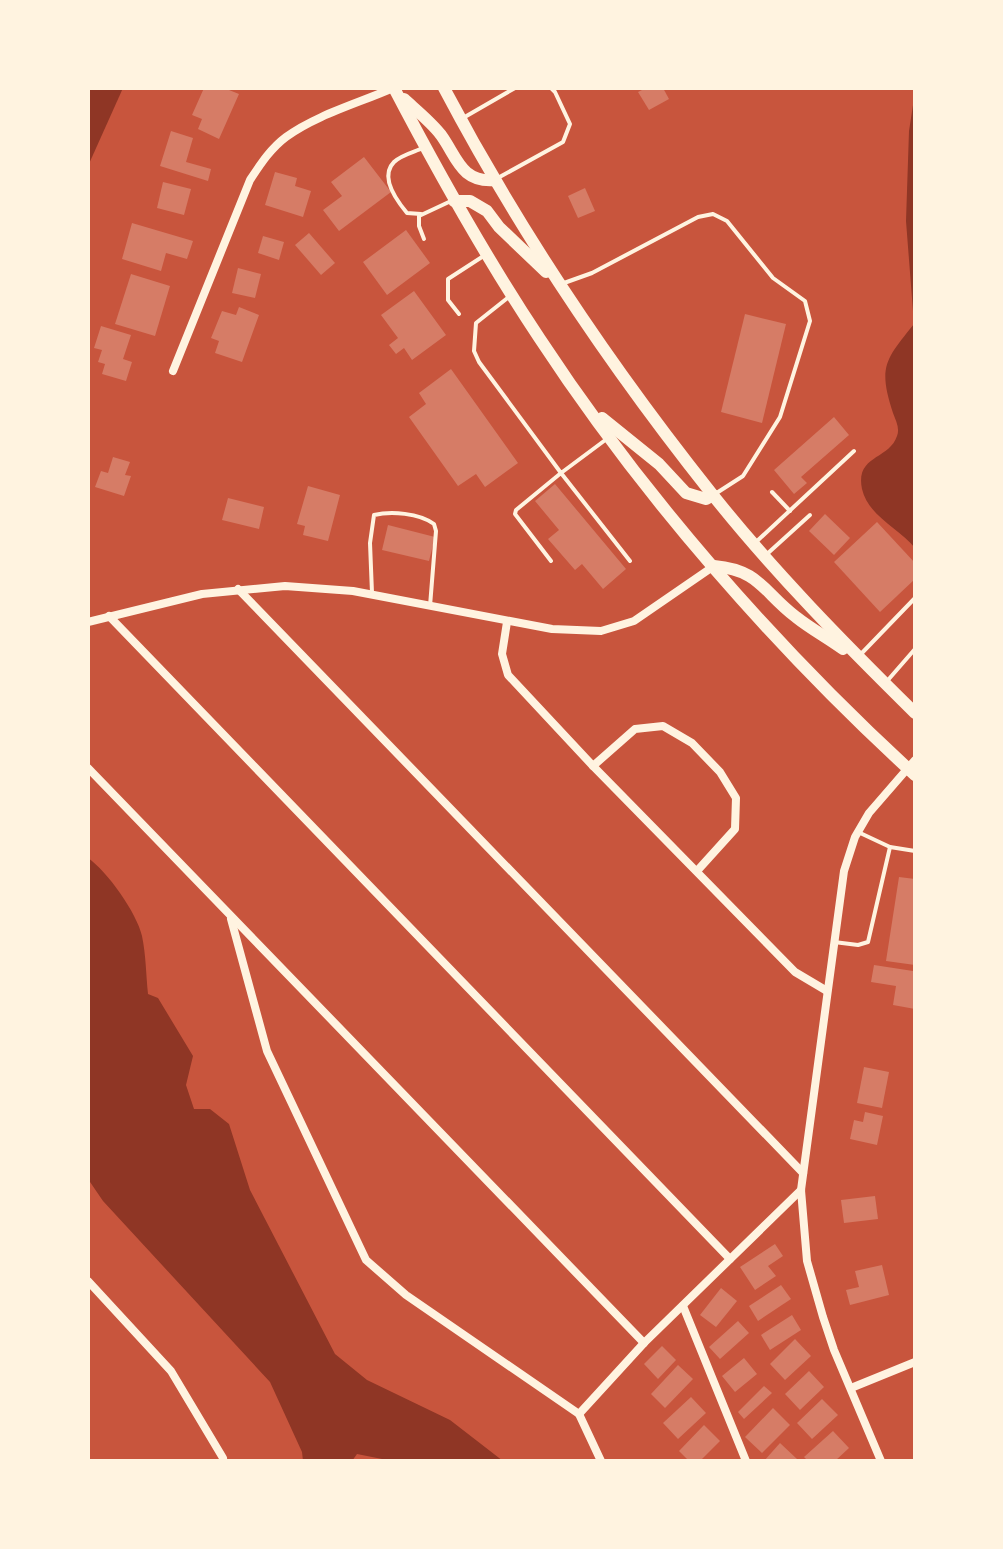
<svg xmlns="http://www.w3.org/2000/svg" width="1003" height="1549" font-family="'Nunito Sans',sans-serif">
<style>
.water{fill:#8f3625}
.building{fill:#d67c66}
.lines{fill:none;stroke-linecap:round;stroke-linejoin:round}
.service{stroke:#fff3e0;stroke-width:4}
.minor{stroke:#fff3e0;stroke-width:8}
.primary{stroke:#fff3e0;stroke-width:12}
</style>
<rect width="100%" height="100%" fill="#c8553d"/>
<g class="water">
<path d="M88,88H123L88,166Z"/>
<path d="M915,92V548C899,528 868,516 862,489C855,455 889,460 897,436C900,428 896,421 893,413C878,367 885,360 914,324L906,221L909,131Z"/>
<path d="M88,858C107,871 137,913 142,936C146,955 146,975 148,994L158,998L193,1056L186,1085L194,1109H210L229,1124L250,1190L335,1354L367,1380L450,1420L503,1461H392L357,1454L352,1461H303L302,1452L270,1382L103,1201L88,1179Z"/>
</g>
<g class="building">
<path d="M204,88H224L239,94L219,139L198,129L202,119L192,115Z"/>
<path d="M646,88H663L669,99L649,110L638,92Z"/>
<path d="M171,131L193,138L186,162L211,169L208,181L160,166Z"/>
<path d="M364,157L391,192L339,231L323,210L342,196L331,182Z"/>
<path d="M275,172L297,178L295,186L311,191L303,217L265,205Z"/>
<path d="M163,182L191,189L184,215L157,208Z"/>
<path d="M585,188L595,211L578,218L568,196Z"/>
<path d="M132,223L193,241L187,259L166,253L161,271L122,259Z"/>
<path d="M406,230L430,263L387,295L363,262Z"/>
<path d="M309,233L335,263L321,275L295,245Z"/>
<path d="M263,236L284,242L279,260L258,253Z"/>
<path d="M238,268L261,274L255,298L232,293Z"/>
<path d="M131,274L170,286L155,336L115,324Z"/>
<path d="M414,291L446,335L412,360L404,348L396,354L389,345L398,338L381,315Z"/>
<path d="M239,307L259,315L242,362L215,353L219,341L211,338L222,311L236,315Z"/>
<path d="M745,314L786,324L762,423L721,412Z"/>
<path d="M101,326L131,335L123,359L132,362L126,381L102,374L105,364L98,362L102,350L94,348Z"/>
<path d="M451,369L518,463L485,487L476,474L458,486L409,417L426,404L419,393Z"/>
<path d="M834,417L849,435L801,477L807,483L794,494L774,470Z"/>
<path d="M113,457L130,462L125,475L131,476L124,496L95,487L101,471L108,473Z"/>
<path d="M555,484L626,569L603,589L582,564L575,570L548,539L559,530L535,501Z"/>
<path d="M308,486L340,495L328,541L303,535L305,526L297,524Z"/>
<path d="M228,498L264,507L259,529L222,520Z"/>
<path d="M825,514L850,538L834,555L809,531Z"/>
<path d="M877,522L915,563V579L880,612L834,562Z"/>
<path d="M388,525L435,537L429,561L382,550Z"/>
<path d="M899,877L915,879V965L886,961Z"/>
<path d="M874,965L913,971L915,1009L893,1005L896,986L871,982Z"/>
<path d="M864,1067L889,1072L882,1108L857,1103Z"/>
<path d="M865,1112L883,1116L877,1145L850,1139L854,1120L863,1122Z"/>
<path d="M875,1196L878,1219L844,1223L841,1200Z"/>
<path d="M775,1244L783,1256L768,1266L776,1276L755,1290L740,1267Z"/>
<path d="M882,1265L889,1295L850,1305L846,1290L859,1287L855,1271Z"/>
<path d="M781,1285L791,1299L758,1321L749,1306Z"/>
<path d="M721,1288L737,1301L716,1327L700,1315Z"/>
<path d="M792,1315L801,1330L770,1350L761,1335Z"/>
<path d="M738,1321L749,1333L720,1359L709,1347Z"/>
<path d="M795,1339L811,1356L785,1380L770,1364Z"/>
<path d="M662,1346L676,1360L658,1379L644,1364Z"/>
<path d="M744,1358L757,1374L735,1392L722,1376Z"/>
<path d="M678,1365L693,1379L665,1408L651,1394Z"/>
<path d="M809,1371L824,1387L800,1410L785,1394Z"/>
<path d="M764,1386L772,1393L744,1419L738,1412Z"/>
<path d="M691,1397L706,1413L678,1439L663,1423Z"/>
<path d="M822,1399L838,1415L812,1439L797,1423Z"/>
<path d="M773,1408L790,1425L762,1453L745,1437Z"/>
<path d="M704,1425L720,1441L700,1461H689L679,1451Z"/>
<path d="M833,1431L849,1448L835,1461H808L804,1457Z"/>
<path d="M780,1443L797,1459L795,1461H764Z"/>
</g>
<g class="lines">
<g class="service">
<path d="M463,118L515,88"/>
<path d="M496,179L563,142L570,124L555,92L551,88"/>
<path d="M421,214L407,213C397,201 379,177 394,162C401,155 414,152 423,148"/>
<path d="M424,239L419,226V216L451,201"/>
<path d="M564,283L592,273L698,217L713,214L727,221L773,278L805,301L810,321L780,417L743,476L715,494"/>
<path d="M510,296L476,323L474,351L479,362L561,473L608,438"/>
<path d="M459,314L448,300V279L485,255"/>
<path d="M772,492L790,511"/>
<path d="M756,542L854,451"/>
<path d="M767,554L810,515"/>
<path d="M551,561L515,514L516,510L561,473L630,561"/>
<path d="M372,593L370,543L374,515C391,511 419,513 434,524L436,531L430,606"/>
<path d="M860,655L915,598"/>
<path d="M888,680L915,649"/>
<path d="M858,832L890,847L915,851"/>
<path d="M834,942L858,945L868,942L890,847"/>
</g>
<g class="minor">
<path d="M173,371L250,180C260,165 270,149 286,137C316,115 359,103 393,88"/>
<path d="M238,589L803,1173"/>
<path d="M109,616L730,1259"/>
<path d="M88,622L202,594L285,586L353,591L552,629L601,631L634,621L714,566"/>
<path d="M507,622L502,654L508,675L593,766L795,972L827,991"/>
<path d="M593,766L635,729L663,726L692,743L720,772L736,798L735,829L697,871"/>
<path d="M88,768L644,1343"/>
<path d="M231,919L267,1051L366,1260L406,1295L579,1414L601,1461"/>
<path d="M88,1281L171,1371L223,1458"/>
<path d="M683,1306L746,1461"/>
<path d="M851,1388L915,1362"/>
<path d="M579,1414L644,1343L801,1190"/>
<path d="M881,1461L834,1350L823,1317L807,1261L801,1190L844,871L855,837L869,813L915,760"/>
</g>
<g class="primary">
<path d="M394,88C439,174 486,258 540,339C643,496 777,649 915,775"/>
<path d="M444,88C520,232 611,367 712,494C774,572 844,643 915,713"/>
<path d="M404,99C416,110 431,122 441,135C457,157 461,183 495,180"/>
<path d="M454,201H470L487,211L499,227L546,272"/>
<path d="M602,418L659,464L686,493L706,499L713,495"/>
<path d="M714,566C760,570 763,592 796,617C811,629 828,638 843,649"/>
</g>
</g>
<rect width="1003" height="1549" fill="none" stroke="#fff3e0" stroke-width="180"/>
</svg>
